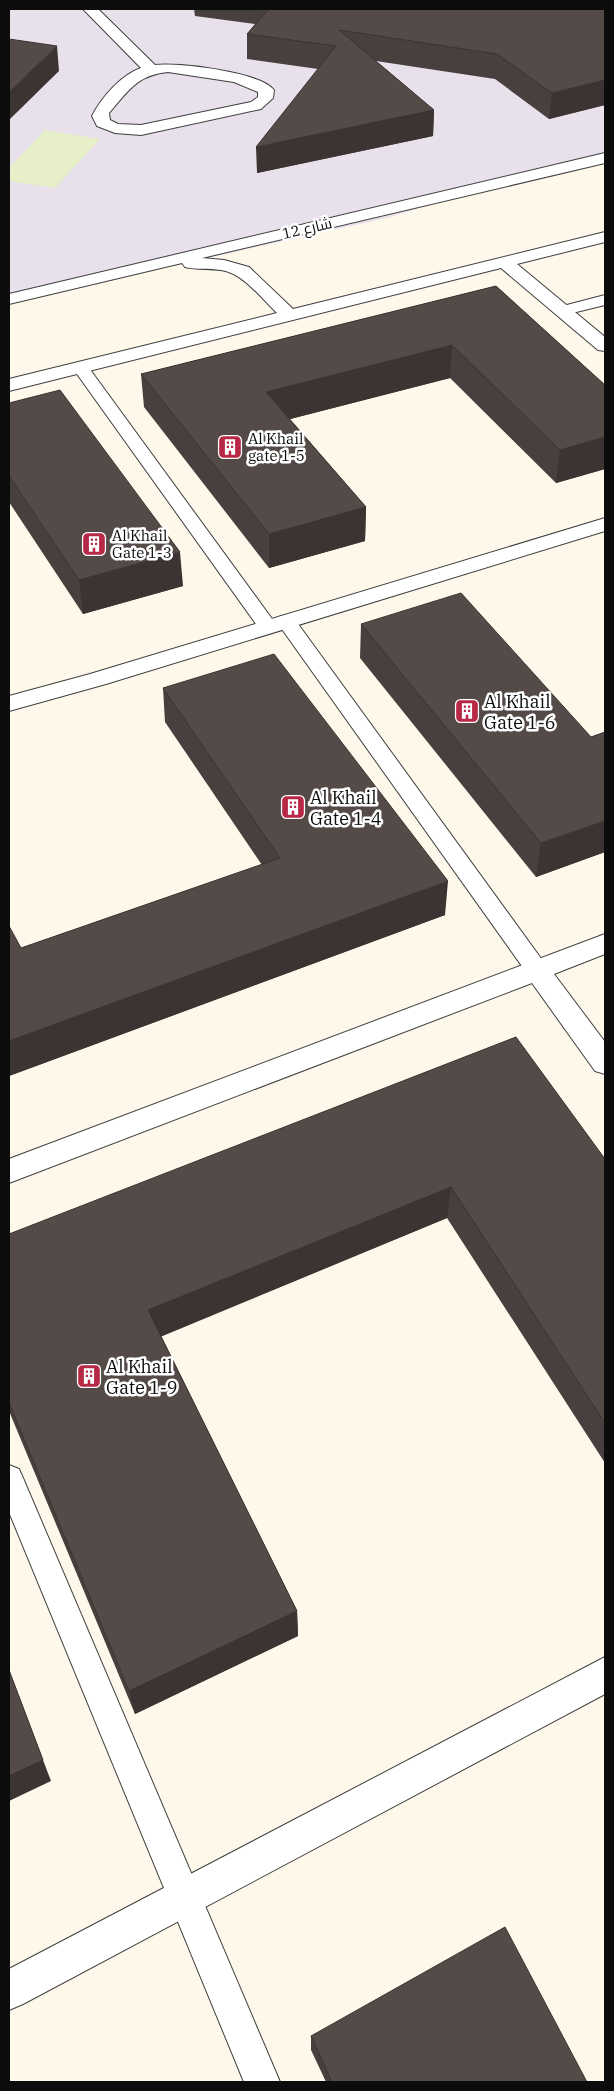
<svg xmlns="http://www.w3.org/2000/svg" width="614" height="2091" font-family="'IBM Plex Serif',Cairo,serif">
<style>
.industrial{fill:#e8e0eb}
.pitch{fill:#e7efc8}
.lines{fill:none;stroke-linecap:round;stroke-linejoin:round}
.service-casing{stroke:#3f3f3f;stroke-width:2}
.minor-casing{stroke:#3f3f3f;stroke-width:2}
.service{fill:#fff;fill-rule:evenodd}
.minor{fill:#fff;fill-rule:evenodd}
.wall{fill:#48403e}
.shaded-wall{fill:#3b3432}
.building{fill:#544b48;stroke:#3b3432}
.labels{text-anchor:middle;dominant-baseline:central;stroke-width:5;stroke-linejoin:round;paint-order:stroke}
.far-street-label{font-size:15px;fill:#0c0c0c;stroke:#fff}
.far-poi-label{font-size:15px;fill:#0c0c0c;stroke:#fff;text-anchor:start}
.poi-label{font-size:18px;fill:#0c0c0c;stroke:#fff;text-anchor:start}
</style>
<rect width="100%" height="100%" fill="#fef8eb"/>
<path class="industrial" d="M9,9H605V153L387,218L9,302Z"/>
<path class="pitch" d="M45,130L100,139L55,188L9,181V168Z"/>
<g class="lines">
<defs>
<g id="service">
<path d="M605,295V305L564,315L559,313L556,310L559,307Z"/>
<path d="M80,362L86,364L275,623L278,627L275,631L268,633L261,631L72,367L74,364Z"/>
<path d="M286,615L293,617L545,964L548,970L545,976L537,979L529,976L279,625L276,621L279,617Z"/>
<path d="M9,1465L19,1469L23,1478L280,2082H244L9,1512Z"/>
</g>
<g id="minor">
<path d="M83,9H98L155,65C177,62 261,72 274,90L273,98L261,109L141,135L115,133L97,126L92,116C102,97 121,75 141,68ZM168,72L234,82L258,92V97L251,102L141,125L118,124L110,120L109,113C128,91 137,75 168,72Z"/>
<path d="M605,153V163L202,258L224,260L249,267L293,309L605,232V242L517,264L605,337V351L598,350L501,268L9,391V379L277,313C261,298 243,273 221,270C209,268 197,270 185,267L182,263L9,304V294Z"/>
<path d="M605,518V531L106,684L9,711V696L90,674Z"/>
<path d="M605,934V954L554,974L605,1042V1074L595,1071L532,983L9,1183V1159Z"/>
<path d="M605,1657V1694L23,2004L9,2010V1969Z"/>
</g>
</defs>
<use href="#service" class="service-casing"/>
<use href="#minor" class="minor-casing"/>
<use href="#service" class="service"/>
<use href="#minor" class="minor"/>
</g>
<g class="wall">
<path d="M194,9H605V105L549,119L495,79L376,61L434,110L433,136L257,173L318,69L247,59V34L255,24L195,16Z"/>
<path d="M496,286L605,385V469L556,483L450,378L290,419L366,507L365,541L269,568L144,407L141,374Z"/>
<path d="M9,403L183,586L83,614L9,502Z"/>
<path d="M361,624L591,737L605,732V852L536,877L360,658Z"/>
<path d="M163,688L445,915L9,1076V926L21,948L262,865L165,722Z"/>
<path d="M605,1159V1463L447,1218L161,1336L297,1611L298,1636L135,1714L9,1411V1234Z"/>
<path d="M311,2036L587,2082H326L311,2050Z"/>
</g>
<g class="shaded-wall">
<path d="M57,46L59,71L9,120V92Z"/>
<path d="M605,80V105L549,119L552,93Z"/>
<path d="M434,110L433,136L257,173L256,147Z"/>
<path d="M452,345L450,378L267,425L266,392Z"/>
<path d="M605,437V469L556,483L560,450Z"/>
<path d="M366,507L365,541L269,568V534Z"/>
<path d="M180,552L183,586L83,614L79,580Z"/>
<path d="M605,821V852L536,877L541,843Z"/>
<path d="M448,881L445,915L9,1076V1041Z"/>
<path d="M451,1187L447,1218L153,1340L148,1310Z"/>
<path d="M297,1611L298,1636L135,1714L129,1691Z"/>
<path d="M9,1670L51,1781L9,1801Z"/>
</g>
<g class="building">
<path d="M269,9H605V80L552,93L497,54L339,30L434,110L256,147L336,46L247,34Z"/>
<path d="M9,39L57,46L9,92Z"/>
<path d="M496,286L605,385V437L560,450L452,345L266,392L366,507L269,534L141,374Z"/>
<path d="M60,390L180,552L79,580L9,476V403Z"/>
<path d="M461,593L591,737L605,732V821L541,843L361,624Z"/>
<path d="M274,654L448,881L9,1041V926L21,948L280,858L163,688Z"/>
<path d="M516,1037L605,1159V1423L451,1187L148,1310L297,1611L129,1691L9,1403V1234Z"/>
<path d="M9,1670L43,1760L9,1776Z"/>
<path d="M505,1927L587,2082H332L311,2036Z"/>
</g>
<defs>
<symbol id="building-square" viewBox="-11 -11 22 22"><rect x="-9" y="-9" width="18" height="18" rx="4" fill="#b72845" stroke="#fff"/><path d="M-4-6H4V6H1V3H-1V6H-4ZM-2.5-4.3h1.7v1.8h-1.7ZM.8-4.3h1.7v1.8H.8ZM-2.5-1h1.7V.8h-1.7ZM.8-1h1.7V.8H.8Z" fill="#fff"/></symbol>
</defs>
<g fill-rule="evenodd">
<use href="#building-square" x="216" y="433" width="28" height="28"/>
<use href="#building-square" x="80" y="530" width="28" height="28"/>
<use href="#building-square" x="453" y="697" width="28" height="28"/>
<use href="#building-square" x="279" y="793" width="28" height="28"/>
<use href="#building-square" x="75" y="1362" width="28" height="28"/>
</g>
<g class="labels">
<g class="far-street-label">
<text transform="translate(307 228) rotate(-13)">شارع 12</text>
</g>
<g class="far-poi-label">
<text x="248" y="438">Al Khail<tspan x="248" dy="17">gate 1-5</tspan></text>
<text x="112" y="535">Al Khail<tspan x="112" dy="17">Gate 1-3</tspan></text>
</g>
<g class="poi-label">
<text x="484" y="701">Al Khail<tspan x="484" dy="21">Gate 1-6</tspan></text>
<text x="310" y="797">Al Khail<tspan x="310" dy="21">Gate 1-4</tspan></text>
<text x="106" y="1366">Al Khail<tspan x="106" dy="21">Gate 1-9</tspan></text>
</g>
</g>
<rect width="614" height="2091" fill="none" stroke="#0c0c0c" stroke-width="20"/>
</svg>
